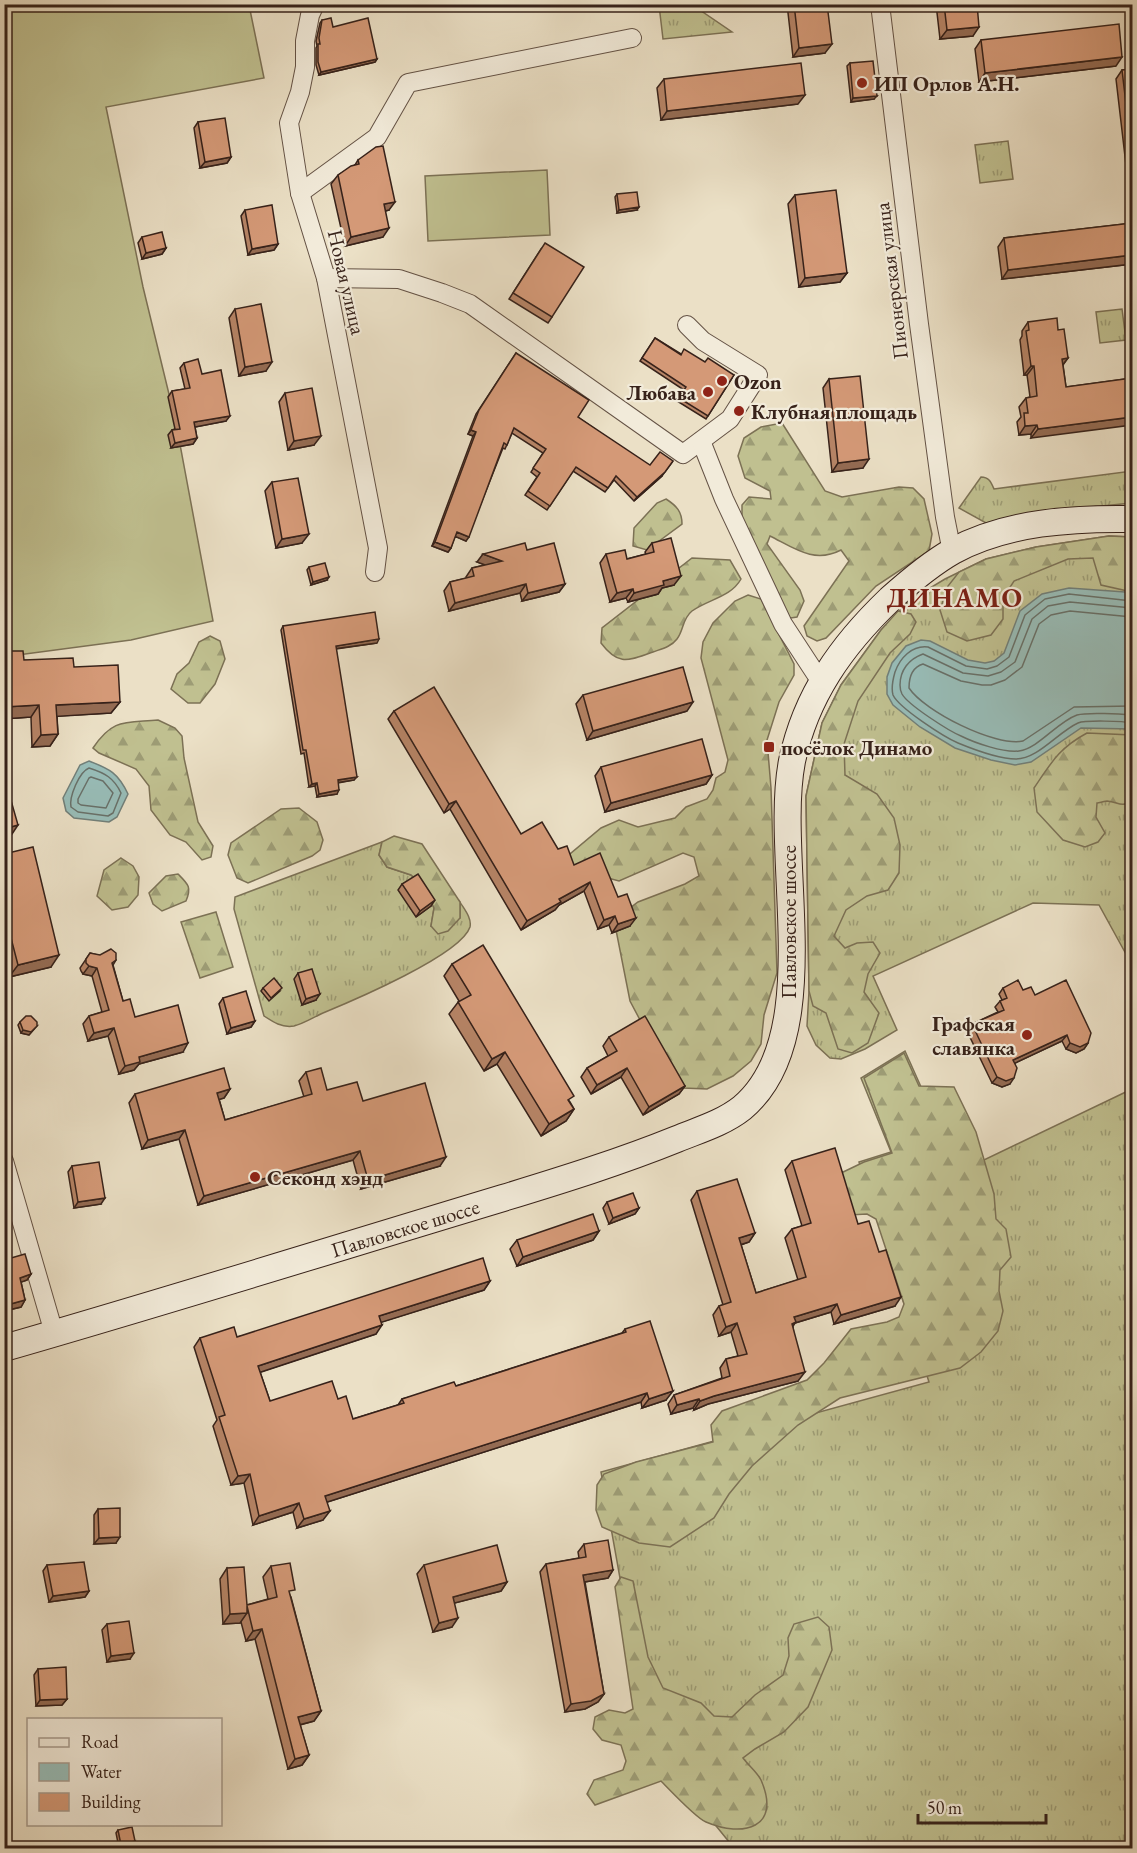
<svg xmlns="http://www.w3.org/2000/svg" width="1137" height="1853" font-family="'EB Garamond',serif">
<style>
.grass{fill:url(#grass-tufts);stroke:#7c7155;stroke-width:1.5}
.forest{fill:url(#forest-firs);stroke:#7c7155;stroke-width:1.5}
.garden{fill:#c0c090;stroke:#7c7155;stroke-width:1.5}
.water{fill:#98bdb8;stroke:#717f79;stroke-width:1.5}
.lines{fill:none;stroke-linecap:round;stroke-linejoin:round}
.shore{stroke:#687069;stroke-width:1.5}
.minor-casing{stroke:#645245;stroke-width:20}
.secondary-casing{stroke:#37221a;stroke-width:28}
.minor{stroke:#f2ebda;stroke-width:18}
.secondary{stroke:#f2ebda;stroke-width:26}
.wall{fill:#b68466;stroke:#37221a;stroke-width:1.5}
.shaded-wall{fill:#946b53;stroke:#37221a;stroke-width:1.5}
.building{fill:#d49977;stroke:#37221a;stroke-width:1.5}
.poi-dot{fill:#8f2418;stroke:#f2ebda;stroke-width:2}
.labels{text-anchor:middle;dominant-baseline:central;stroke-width:4.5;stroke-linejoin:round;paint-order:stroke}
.poi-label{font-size:21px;font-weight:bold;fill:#37221a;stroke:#f2ebda;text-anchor:start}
.street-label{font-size:21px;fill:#37221a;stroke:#f2ebda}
.district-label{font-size:27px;font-weight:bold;letter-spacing:1.5px;fill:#7a1f14;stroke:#f2ebda}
</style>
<defs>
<pattern id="grass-tufts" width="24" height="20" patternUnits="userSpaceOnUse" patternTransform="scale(1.5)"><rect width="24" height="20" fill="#c0c090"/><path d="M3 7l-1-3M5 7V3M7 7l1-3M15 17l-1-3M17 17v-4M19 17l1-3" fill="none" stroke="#9d9c75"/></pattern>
<pattern id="forest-firs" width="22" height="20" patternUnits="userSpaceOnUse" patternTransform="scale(1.5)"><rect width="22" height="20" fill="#c0c090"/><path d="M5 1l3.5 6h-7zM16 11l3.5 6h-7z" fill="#9d9c75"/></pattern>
</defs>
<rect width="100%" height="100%" fill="#ebe0c6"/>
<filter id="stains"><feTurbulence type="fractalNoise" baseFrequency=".00333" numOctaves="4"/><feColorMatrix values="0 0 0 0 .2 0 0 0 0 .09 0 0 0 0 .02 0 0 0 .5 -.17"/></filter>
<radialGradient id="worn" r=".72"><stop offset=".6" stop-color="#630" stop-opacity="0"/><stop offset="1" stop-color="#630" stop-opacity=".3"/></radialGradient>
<g class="grass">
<path d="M659,5H696L697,8L732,32L663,39Z"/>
<path d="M1008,141L1013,179L980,183L975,145Z"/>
<path d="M1122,309L1126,340L1100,343L1096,312Z"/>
<path d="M1132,471V503L1030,513L986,523L959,508L981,477C989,477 991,482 994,489Z"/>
<path d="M1109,536L1132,537V965L1099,905L1033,903L873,976L897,1030L865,1049L841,1059L830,1058L816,1045L807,1026L809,991L806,796L822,723L841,685L881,630L910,600L945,579L986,559L1036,547Z"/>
<path d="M382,842L379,855L387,867L411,875L425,888L434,908L431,926L460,918V902C464,909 472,918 470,927C461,955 352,1001 323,1013C314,1017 303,1024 294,1026C282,1028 273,1022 264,1016L234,909L235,897Z"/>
<path d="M905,1051L959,1172L1132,1089V1848H734L678,1779L640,1690L601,1472L929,1382L859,1162L891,1152L861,1078Z"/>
</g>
<g class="forest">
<path d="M782,423L825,491L842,497L899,487L913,488L924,499L932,534L929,551L876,586L826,638L817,641L807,636L804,626L849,561L841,550C814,564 794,548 770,536L767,544L800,590L804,601L797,617L784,619L742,525V505L749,497L771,499L770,491L745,478L738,456L744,438L761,427Z"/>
<path d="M666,499C677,506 682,512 682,524L647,550L633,546L634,528L657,503Z"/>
<path d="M1109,536L1132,537V592L1101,585L1093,558L1068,559L1014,581L1003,598V619L991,635L967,641L947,632L940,610L948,586L959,572L986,559L1036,547Z"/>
<path d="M692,558L730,560L741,579C731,597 709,599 692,611C682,619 684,630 677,639C671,647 661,649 653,652C629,660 619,667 601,643L602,628Z"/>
<path d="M748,595L761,599L794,664V675L779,702L767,740L771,788L777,973L764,1015L761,1044L751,1061L733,1076L707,1089L683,1088L668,1073L630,1001L616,930L622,914L638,902L685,884L699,876L694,857L683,853L619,881L578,870L569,863L570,854L601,828L619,820L638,827L675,818L686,807L707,799L713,790L716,778L725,772L728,760L701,658L703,642L713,623L735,601Z"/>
<path d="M898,611L911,614L916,622L910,634L890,653L858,701L844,744L845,775L877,794L894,818L900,845L899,873L888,890L867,896L846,910L834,936L845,948L857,943L873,942L880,953L868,974L864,992L879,1013L868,1043L852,1053L838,1049L826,1013L813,1006L809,991L806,796L822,723L841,685L881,630Z"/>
<path d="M210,636L220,641L225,659L215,684L200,703H188L171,689L177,674L189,663L199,642Z"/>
<path d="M158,720L175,728L182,736L184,758L198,822L213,846L211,857L202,860L186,842L170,835L151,810L149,786L136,769L99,753L93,748C113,718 125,723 158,720Z"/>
<path d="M1087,733L1132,735V801C1120,808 1119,802 1107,801C1106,801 1098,803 1097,803L1096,817L1105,833L1098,842L1085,847L1063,840L1037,812L1034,788C1051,763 1059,748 1087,733Z"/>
<path d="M299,808L317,822L323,840L320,850L312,856L248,883L237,878L228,855L231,843L281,809Z"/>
<path d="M394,836L422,844L460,902V918L448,931L438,934L431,926L434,908L425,888L411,875L387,867L379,855L382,842Z"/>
<path d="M121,858L133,866L139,877L138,895L128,907L112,910L97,896L104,870Z"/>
<path d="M178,874C188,884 192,887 186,901L162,911L153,904L149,893L166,876Z"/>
<path d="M216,912L233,967L200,978L181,922Z"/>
<path d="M904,1053L919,1086L954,1087L976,1132L994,1194L996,1219L1006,1229L1011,1257L1000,1270L999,1291L1003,1311L998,1331L981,1352L960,1368L840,1398L798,1425L752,1466L729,1494L714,1518L670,1547L639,1543L602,1527L596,1510L597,1485L604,1474L636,1462L713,1442L711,1425L722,1411L807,1380L824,1363L851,1329L887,1322L899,1317L904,1304L876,1219L867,1214L849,1215L839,1174L864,1162L892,1153L864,1078Z"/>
<path d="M621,1577L633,1581L648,1657L663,1688L701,1703L714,1716L732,1717L755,1695L783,1675L789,1656L788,1638L794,1624L818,1617L829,1627L832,1650L808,1707L784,1732L755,1749L743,1758C748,1765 757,1772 761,1780C782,1828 743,1838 706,1822C696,1818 670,1790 661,1781L595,1805L587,1794L594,1780L623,1770L626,1761L621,1745L602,1740L593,1729L595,1717L609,1710L625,1713L633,1709L615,1587Z"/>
</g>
<g class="garden">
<path d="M4,5H249L264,78L106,107L143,287L176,423L213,621L131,640L10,656L4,653Z"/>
<path d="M547,170L550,235L428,241L425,176Z"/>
</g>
<g class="water">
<path d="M1069,588L1125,592L1132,595V729L1081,728L1031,762L1015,765L991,760L955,748L920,727L893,705L887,694V677L892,663L906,646L921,640L930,641L968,660L985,663L994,661L1004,653L1020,611L1042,594Z"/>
<path d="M89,761C110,769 118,773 128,794L117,817L109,822L74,818L66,811L63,798L80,765Z"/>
</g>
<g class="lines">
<g class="shore">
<path d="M1132,601L1069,594L1045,599L1025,615L1009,657L997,666L987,669L966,666L928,647C912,645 900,658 895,672C893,679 891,688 893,695C899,708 944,737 958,743C975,750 998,759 1016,759C1038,759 1058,732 1078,723C1085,720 1123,721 1132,723"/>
<path d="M1132,608L1070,602L1048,606L1032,619L1015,662L1001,672L988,676L963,673L923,654C909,659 900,670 900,685C900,689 900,690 902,694C908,705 949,731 961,736C975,743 1004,753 1019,751C1039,748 1057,722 1077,715C1087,712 1121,714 1132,715"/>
<path d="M1132,617L1070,611L1051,615L1039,624L1022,667L1005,680L991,685H982L961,681L923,664C913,667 909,677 909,688C924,711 995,747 1023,741L1074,707L1132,706"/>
<path d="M89,768C105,773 114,778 121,793L113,813L108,816L78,812L71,807C69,797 79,772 89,768Z"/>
<path d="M91,777L103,781L113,793L106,808L81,805L78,803V799L89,778Z"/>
</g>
<defs>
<g id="minor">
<path d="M315,4L310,15L305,41V67L300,92L289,123L300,193L326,278L378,548L375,572"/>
<path d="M880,4L919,324L945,517L952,552"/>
<path d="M300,193L377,137L408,83L632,38"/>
<path d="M326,278L399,279L442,293L470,304L683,454L730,419L758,375L703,341L687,325"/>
<path d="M701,441L724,499L783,624L821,682"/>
<path d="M4,1161L54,1333"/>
</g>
<path id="secondary" d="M4,1348C171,1300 337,1248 503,1198C562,1180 620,1162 677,1139C699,1130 723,1123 742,1108C827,1037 773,859 792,761C806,695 842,645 890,599C909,582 930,564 953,551C1007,522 1072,518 1132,519"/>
</defs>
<use href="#minor" class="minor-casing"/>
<use href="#secondary" class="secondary-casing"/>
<use href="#minor" class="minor"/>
<use href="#secondary" class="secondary"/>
</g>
<g class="wall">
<path d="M787,4H827L825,53L793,57Z"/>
<path d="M936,4H977L973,36L940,39Z"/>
<path d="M322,20L333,27L377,59L375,62L319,75L316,65V48L317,46L316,41L320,23Z"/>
<path d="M981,40L1116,66L979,82L975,49Z"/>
<path d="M850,63L874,99L851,102L847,66Z"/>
<path d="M1132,69V217L1116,79L1122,70Z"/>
<path d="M664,79L798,104L661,120L657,88Z"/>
<path d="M198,122L231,157L227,163L200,168L194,128Z"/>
<path d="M358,160L389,210L385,211L383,237L345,246L331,184L338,175L355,165Z"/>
<path d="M617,194L637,210L617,213L615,197Z"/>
<path d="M795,195L847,273L840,282L799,287L788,204Z"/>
<path d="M245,210L278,244L274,250L248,255L241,216Z"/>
<path d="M1132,223V264L1002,279L998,247L1004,238Z"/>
<path d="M142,237L166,248L162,254L142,259L138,243Z"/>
<path d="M541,249L552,317L548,323L509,299Z"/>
<path d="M235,309L266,371L239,376L229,318Z"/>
<path d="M1028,322L1058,330L1068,358L1063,365L1066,387L1132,378L1031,438V434L1019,435L1017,422L1021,417L1019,407L1026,398L1030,397L1027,375H1024L1020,340L1022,336V331Z"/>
<path d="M655,338L681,354L705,362L734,375L706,419L677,401L684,390L640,361Z"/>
<path d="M516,353L578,417L662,476L634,501L614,480L605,492L573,471L547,510L525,495L537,477L531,472L543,453L512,433L505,449L503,448L466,541L455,536L451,548L448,552L432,546L473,436L468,434L476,414Z"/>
<path d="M184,363L202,374L226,421L195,427L197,438L193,444L171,448L168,435L172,430L175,429L168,397L172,391L185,389L180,368Z"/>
<path d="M829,379L863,468L832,472L823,388Z"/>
<path d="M285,393L314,445L288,450L279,402Z"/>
<path d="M272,482L302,543L276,548L265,491Z"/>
<path d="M652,543L674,585L662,588L658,594L628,602L626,598L610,602L600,563L606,554L627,559L646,554L645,552Z"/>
<path d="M527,550L565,584L559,592L522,601L520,593L449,611L444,591L450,582L467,578L466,577L472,568L485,565L477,562Z"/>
<path d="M309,567L327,580L311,585L307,570Z"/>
<path d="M283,626L377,643L336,649L354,780L338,783L337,794L317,797L315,786L309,787L304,753L301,754L281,630Z"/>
<path d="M10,651L24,660L74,667L120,702L111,713L57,716L58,734L50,746L32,747L31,717L4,719V659Z"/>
<path d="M583,695L687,711L587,740L576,704Z"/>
<path d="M394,711L521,834L558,849L574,865L618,897L630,926L612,933L609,925L598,929L584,891L559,905L555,910L521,930L450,809L444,813L388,719Z"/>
<path d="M601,767L712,775L706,784L605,812L595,776Z"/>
<path d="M4,854L51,967L9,977L4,957Z"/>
<path d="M402,884L431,906L416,917L398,890Z"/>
<path d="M90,953L116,960L113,965L123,1001L135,1017L183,1052L139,1064L134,1070L119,1074L108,1036L88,1041L83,1024L89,1016L102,1012L92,976L83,974L81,971L80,968Z"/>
<path d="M452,964L570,1102L574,1109L566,1121L541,1136L497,1064L484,1071L449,1014L459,1001L444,976Z"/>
<path d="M298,973L316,1000L302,1005L294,979Z"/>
<path d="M263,988L280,991L269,1001L261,991Z"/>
<path d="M1003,988L1023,990L1035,995L1088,1043L1084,1049L1076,1053L1066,1049L1062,1041L1015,1063L1010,1084L1002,1087L992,1083L967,1031L972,1024L998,1012L995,1007L1000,1001L1002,1000L999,994Z"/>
<path d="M223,998L255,1021L251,1027L227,1034L219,1004Z"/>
<path d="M20,1022L34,1029L29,1035L21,1033L18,1025Z"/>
<path d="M609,1037L685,1086L679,1094L643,1115L621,1077L591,1094L581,1077L587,1068L608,1056L603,1046Z"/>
<path d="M306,1072L327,1090L363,1101L440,1166L361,1189L353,1160L198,1205L179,1139L142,1149L129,1103L135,1094L230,1089L224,1098L219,1099L225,1120L304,1097L299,1081Z"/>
<path d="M792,1161L858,1224L895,1306L834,1324L831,1312L795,1323L793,1326L798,1381L708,1404L694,1410L693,1408L671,1414L668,1404L674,1395L722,1378L720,1368L726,1359L738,1356L731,1332L719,1336L713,1315L719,1306L723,1305L691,1200L697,1191L755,1233L749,1242L741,1245L756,1293L798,1280L785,1238L792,1229L802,1226L785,1170Z"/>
<path d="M72,1166L101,1204L74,1208L68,1172Z"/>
<path d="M607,1202L639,1208L635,1214L609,1224L603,1208Z"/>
<path d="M599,1231L593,1240L517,1266L510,1249L517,1240Z"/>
<path d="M4,1260L31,1274L27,1280L21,1282L25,1300L21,1307L4,1311Z"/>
<path d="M490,1281L484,1290L381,1322L376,1334L260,1372L270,1401L338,1399L353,1419L398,1405L402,1399L456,1386L622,1333L625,1329L666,1400L642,1408L641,1402L327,1502L323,1520L297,1528L293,1512L253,1525L244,1483L231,1485L213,1426L217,1420L194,1347L200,1338L237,1337Z"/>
<path d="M98,1509L116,1543L94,1544V1515Z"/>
<path d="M584,1544L613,1570L608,1578L585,1582L604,1694L598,1702L585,1709L565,1712L540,1572L546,1564L579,1558L578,1552Z"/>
<path d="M47,1565L89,1591L85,1597L49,1602L43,1571Z"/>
<path d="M424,1565L507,1582L501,1591L454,1603L452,1627L433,1632L417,1574Z"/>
<path d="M271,1566L291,1597L321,1711L314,1721L300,1725L309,1755L302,1765L288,1769L255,1639L246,1641L241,1622L240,1623L223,1624L220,1579L227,1568L247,1605L268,1599L263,1577Z"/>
<path d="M107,1624L130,1659L107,1662L102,1630Z"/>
<path d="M38,1669L67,1699L62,1705L36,1706L34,1675Z"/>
<path d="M118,1830L133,1845L119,1848L116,1833Z"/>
</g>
<g class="shaded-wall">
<path d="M979,27L973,36L940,39L947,30Z"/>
<path d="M832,44L825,53L793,57L799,48Z"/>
<path d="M1122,57L1116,66L979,82L985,73Z"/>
<path d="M377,59L375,62L319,75L321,72Z"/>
<path d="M805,95L798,104L661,120L667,111Z"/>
<path d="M877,96L874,99L851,102L853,98Z"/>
<path d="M231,157L227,163L200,168L205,162Z"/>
<path d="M395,202L389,210L377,213L384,204Z"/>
<path d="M639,207L637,210L617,213L619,210Z"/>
<path d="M389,228L383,237L345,246L351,237Z"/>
<path d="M278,244L274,250L248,255L252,249Z"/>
<path d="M166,248L162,254L142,259L146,253Z"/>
<path d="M1132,255V264L1002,279L1008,270Z"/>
<path d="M847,273L840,282L799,287L805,278Z"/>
<path d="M1068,358L1061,367L1062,359Z"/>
<path d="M272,362L266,371L239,376L245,367Z"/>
<path d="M1031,366H1034L1027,375H1024Z"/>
<path d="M230,416L226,421L190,428L194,422Z"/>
<path d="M1132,417V425L1031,438L1038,429Z"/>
<path d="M1037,425L1031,434L1019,435L1025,426Z"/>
<path d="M471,430L476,432L473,436L468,434Z"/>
<path d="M321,436L314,445L288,450L294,441Z"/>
<path d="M197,438L193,444L171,448L175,443Z"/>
<path d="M869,459L863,468L832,472L838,463Z"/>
<path d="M673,461L662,476L634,501L637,497Z"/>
<path d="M457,532L469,537L466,541L454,536Z"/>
<path d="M309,534L302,543L276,548L282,539Z"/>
<path d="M435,542L451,548L448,552L432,546Z"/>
<path d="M483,554L502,561L496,569L477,562Z"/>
<path d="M681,576L674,585L662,588L658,594L628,602L634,593L663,581Z"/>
<path d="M329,577L327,580L311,585L313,582Z"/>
<path d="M526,584L520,593L449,611L455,603Z"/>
<path d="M565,584L559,592L522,601L528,593Z"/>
<path d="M633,589L626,598L610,602L617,593Z"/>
<path d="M379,639L377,643L333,649L336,646Z"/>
<path d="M120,702L111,713L48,717L56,705Z"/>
<path d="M693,702L687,711L587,740L593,731Z"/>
<path d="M39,705L31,717L4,719V707Z"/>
<path d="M58,734L50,746L32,747L41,735Z"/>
<path d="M712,775L706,784L605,812L611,803Z"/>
<path d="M357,777L354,780L335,783L338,780Z"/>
<path d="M317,783L315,786L309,787L312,784Z"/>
<path d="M339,790L337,794L317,797L319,794Z"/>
<path d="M456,801L450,809L444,813L449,804Z"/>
<path d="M18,825L12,834L4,836V829Z"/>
<path d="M590,882L584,891L559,905L555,910L521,930L527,921L559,899Z"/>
<path d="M435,900L431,906L416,917L420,911Z"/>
<path d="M615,916L609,925L598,929L604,920Z"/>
<path d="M636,918L630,926L612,933L618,924Z"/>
<path d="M59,955L51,967L9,977L18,965Z"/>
<path d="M89,966L97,968L92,976L83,974Z"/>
<path d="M320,994L316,1000L302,1005L306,999Z"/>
<path d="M255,1021L251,1027L227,1034L231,1028Z"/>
<path d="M37,1026L29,1035L21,1033L23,1030Z"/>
<path d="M114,1028L108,1036L88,1041L94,1033Z"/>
<path d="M1067,1035L1062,1041L1009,1066L1013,1060Z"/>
<path d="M188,1043L183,1052L139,1064L134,1070L119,1074L125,1066L139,1057Z"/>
<path d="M1070,1043H1088L1084,1049L1076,1053L1066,1049Z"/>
<path d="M505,1052L497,1064L484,1071L492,1059Z"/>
<path d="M627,1068L621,1077L591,1094L597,1085Z"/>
<path d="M997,1077L1014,1078L1010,1084L1002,1087L992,1083Z"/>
<path d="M685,1086L679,1094L643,1115L649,1107Z"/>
<path d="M230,1089L224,1098L211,1102L217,1093Z"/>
<path d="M574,1109L566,1121L541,1136L549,1124Z"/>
<path d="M185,1130L179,1139L142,1149L148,1140Z"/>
<path d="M360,1151L353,1160L198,1205L204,1196Z"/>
<path d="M446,1157L440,1166L361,1189L368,1180Z"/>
<path d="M105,1198L101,1204L74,1208L78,1202Z"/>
<path d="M639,1208L635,1214L609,1224L613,1218Z"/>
<path d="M599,1231L593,1240L517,1266L523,1257Z"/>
<path d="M755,1233L749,1242L733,1247L739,1238Z"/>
<path d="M31,1274L27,1280L16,1284L20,1278Z"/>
<path d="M490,1281L484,1290L373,1325L379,1316Z"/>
<path d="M901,1297L895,1306L834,1324L841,1315Z"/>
<path d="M25,1300L21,1307L4,1311V1309L7,1305Z"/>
<path d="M837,1304L831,1312L795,1323L789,1331L794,1317Z"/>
<path d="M737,1323L731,1332L719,1336L726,1327Z"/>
<path d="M382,1325L376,1334L252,1375L258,1366Z"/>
<path d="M805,1372L798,1381L708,1404L694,1410L700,1401L714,1396Z"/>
<path d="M673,1391L666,1400L642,1408L649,1399Z"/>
<path d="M647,1393L641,1402L318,1505L325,1496Z"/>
<path d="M699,1399L693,1408L671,1414L677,1405Z"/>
<path d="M250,1474L244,1483L231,1485L238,1476Z"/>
<path d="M299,1503L293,1512L253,1525L259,1516Z"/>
<path d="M330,1511L323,1520L297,1528L304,1519Z"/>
<path d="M120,1537L116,1543L94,1544L99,1538Z"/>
<path d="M613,1570L608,1578L578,1583L583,1575Z"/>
<path d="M507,1582L501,1591L447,1605L453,1597Z"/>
<path d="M89,1591L85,1597L49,1602L53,1596Z"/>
<path d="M247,1613L240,1623L223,1624L230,1614Z"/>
<path d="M458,1618L452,1627L433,1632L439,1623Z"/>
<path d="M262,1629L255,1639L246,1641L253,1631Z"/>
<path d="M134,1653L130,1659L107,1662L111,1656Z"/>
<path d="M604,1694L598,1702L585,1709L565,1712L571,1704Z"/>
<path d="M67,1699L62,1705L36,1706L40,1700Z"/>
<path d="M321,1711L314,1721L291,1727L298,1717Z"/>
<path d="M309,1755L302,1765L288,1769L295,1759Z"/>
<path d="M135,1841L133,1845L119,1848L121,1845Z"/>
</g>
<g class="building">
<path d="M794,4H827L832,44L799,48Z"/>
<path d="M944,4H977L979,27L947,30Z"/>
<path d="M331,18L333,27L368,18L377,59L321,72L318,62V44H320L319,38L322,20Z"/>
<path d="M1119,24L1122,57L985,73L981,40Z"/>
<path d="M873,61L877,96L853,98L850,63Z"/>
<path d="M801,63L805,95L667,111L664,79Z"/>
<path d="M1132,69V155L1122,70Z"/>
<path d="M225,118L231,157L205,162L198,122Z"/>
<path d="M383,146L395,202L384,204L389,228L351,237L338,175L351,166L359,164L358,160L376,147Z"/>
<path d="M836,190L847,273L805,278L795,195Z"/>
<path d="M637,192L639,207L619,210L617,194Z"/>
<path d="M272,205L278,244L252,249L245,210Z"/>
<path d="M1132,223V255L1008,270L1004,238Z"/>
<path d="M162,232L166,248L146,253L142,237Z"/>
<path d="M545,243L584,267L552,317L513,293Z"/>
<path d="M261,304L272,362L245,367L235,309Z"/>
<path d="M1057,318L1058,330L1064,329L1068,358L1062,359L1066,387L1132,378V417L1038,429L1037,425L1025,426L1024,413H1028L1026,398L1037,396L1034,366H1031L1026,331L1029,330L1028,322Z"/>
<path d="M655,338L681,355L684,349L705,362L708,358L734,375L708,416L679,398L686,387L642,358Z"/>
<path d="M516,353L589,400L578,417L650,465L660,452L673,461L665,472L637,497L616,476L608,488L576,467L550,506L528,491L540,473L533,468L546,449L514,428L507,445L504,443L469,537L457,532L451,548L435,542L476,432L471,430L479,410Z"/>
<path d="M198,359L202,374L221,370L230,416L194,422L197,438L175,443L172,430L180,429L172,391L190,388L184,363Z"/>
<path d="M860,376L869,459L838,463L829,379Z"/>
<path d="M312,388L321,436L294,441L285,393Z"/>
<path d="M298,478L309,534L282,539L272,482Z"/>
<path d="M671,538L681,576L663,581L664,585L634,593L633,589L617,593L606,554L625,550L627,559L654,552L652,543Z"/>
<path d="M525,543L527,550L554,543L565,584L528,593L526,584L455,603L450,582L474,576L472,568L502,561L483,554Z"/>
<path d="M325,563L329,577L313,582L309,567Z"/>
<path d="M375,612L379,639L336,646L357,777L338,780L339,790L319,794L317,783L312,784L306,750H303L283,626Z"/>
<path d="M10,651H23L24,660L73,658L74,667L118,665L120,702L56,705L58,734L41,735L39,705L4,707V661H10Z"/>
<path d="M683,667L693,702L593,731L583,695Z"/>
<path d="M434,687L521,834L542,822L558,849L567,846L574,865L600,853L618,897L627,894L636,918L618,924L615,916L604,920L590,882L559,899L561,902L527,921L456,801L449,804L394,711Z"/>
<path d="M702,739L712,775L611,803L601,767Z"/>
<path d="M4,776L18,825L4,829Z"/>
<path d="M33,847L59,955L18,965L4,911V854Z"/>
<path d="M418,874L435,900L420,911L402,884Z"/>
<path d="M483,945L574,1096L568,1100L574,1109L549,1124L505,1052L492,1059L458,1002L471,995L452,964Z"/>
<path d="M111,949L116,953V960L112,963L123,1001L130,999L135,1017L178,1005L188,1043L139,1057L140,1062L125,1066L114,1028L94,1033L89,1016L109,1010L97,968L89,966L86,963V959L90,953L100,955Z"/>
<path d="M312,969L320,994L306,999L298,973Z"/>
<path d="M274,978L282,988L271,998L263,988Z"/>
<path d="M1018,980L1023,990L1031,987L1035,995L1066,980L1091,1033L1088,1043L1080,1047L1070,1043L1067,1035L1013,1060L1017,1068L1014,1078L1006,1081L997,1077L972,1024L1004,1010L1000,1001L1007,998L1003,988Z"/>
<path d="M246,991L255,1021L231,1028L223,998Z"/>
<path d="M26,1016H31L37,1022V1026L31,1032L23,1030L20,1022Z"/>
<path d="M645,1016L685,1086L649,1107L627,1068L597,1085L587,1068L617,1051L609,1037Z"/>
<path d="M224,1068L230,1089L217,1093L225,1120L312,1094L306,1072L321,1068L327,1090L357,1082L363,1101L425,1083L446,1157L368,1180L360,1151L204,1196L185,1130L148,1140L135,1094Z"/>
<path d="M835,1148L858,1224L869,1221L879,1252L886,1250L901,1297L841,1315L837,1304L794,1317L796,1322L792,1324L805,1372L714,1396L700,1401L699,1399L677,1405L674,1395L730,1376L726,1359L747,1354L737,1323L726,1327L719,1306L731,1302L697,1191L737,1179L755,1233L739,1238L756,1293L806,1277L792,1229L811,1223L792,1161Z"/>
<path d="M99,1162L105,1198L78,1202L72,1166Z"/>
<path d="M633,1193L639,1208L613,1218L607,1202Z"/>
<path d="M593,1214L599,1231L523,1257L517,1240Z"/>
<path d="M25,1254L31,1274L20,1278L25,1300L7,1305L4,1295V1260Z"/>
<path d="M483,1258L490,1281L379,1316L382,1325L258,1366L270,1401L332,1381L338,1399L346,1396L353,1419L404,1403L402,1399L454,1382L456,1386L626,1332L625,1329L650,1321L673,1391L649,1399L647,1393L325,1496L330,1511L304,1519L299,1503L259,1516L250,1474L238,1476L219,1417L225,1415L200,1338L234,1327L237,1337Z"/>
<path d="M120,1508V1537L99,1538L98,1509Z"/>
<path d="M608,1540L613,1570L583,1575L604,1694L591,1701L571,1704L546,1564L586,1557L584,1544Z"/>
<path d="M497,1545L507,1582L453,1597L458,1618L439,1623L424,1565Z"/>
<path d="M84,1562L89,1591L53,1596L47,1565Z"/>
<path d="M290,1563L295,1590L289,1591L321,1711L298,1717L309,1755L295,1759L262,1629L253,1631L247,1606V1613L230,1614L227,1568L244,1567L247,1605L277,1597L271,1566Z"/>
<path d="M129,1621L134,1653L111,1656L107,1624Z"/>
<path d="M66,1667L67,1699L40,1700L38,1669Z"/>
<path d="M132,1827L135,1841L121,1845L118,1830Z"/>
</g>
<g class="poi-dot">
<circle cx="862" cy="83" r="6"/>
<circle cx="722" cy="381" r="6"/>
<circle cx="708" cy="392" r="6"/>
<circle cx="739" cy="411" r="6"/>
<rect x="763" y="741" width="12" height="12" rx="3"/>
<circle cx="1027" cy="1035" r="6"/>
<circle cx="255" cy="1177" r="6"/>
</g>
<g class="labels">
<g class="poi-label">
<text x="874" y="83">ИП Орлов А.Н.</text>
<text x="734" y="381">Ozon</text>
<text x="696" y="392" text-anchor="end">Любава</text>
<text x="751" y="411">Клубная площадь</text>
<text x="781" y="747">посёлок Динамо</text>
<text x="1015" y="1023" text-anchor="end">Графская<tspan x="1015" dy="24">славянка</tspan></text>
<text x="267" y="1177">Секонд хэнд</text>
</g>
<g class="street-label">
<text transform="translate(891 281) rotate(-97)">Пионерская улица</text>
<text transform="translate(347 282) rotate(77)">Новая улица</text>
<text transform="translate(788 922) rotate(-90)">Павловское шоссе</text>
<text transform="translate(405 1228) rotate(-17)">Павловское шоссе</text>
</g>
<g class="district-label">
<text x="955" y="597">ДИНАМО</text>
</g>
</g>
<rect width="1137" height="1853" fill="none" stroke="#ebe0c6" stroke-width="24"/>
<rect x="6" y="6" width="1125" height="1841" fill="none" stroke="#37221a" stroke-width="3"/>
<rect x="12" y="12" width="1113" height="1829" fill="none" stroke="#37221a" stroke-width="1.5"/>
<rect x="27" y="1718" width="195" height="108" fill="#f2ebda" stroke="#a79b8d" stroke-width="1.5"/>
<rect x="39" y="1738" width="30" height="9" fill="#f2ebda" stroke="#a79b8d" stroke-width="1.5"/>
<text x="81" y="1748" font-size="18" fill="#37221a">Road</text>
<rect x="39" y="1763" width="30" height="18" fill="#98bdb8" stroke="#a79b8d" stroke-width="1.5"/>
<text x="81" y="1778" font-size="18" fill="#37221a">Water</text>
<rect x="39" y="1793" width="30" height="18" fill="#d49977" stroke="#a79b8d" stroke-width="1.5"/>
<text x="81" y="1808" font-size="18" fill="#37221a">Building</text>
<path d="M918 1814v9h128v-9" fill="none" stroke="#37221a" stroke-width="3"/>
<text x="927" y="1814" font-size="18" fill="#37221a" stroke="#f2ebda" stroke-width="4.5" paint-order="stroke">50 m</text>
<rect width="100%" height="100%" filter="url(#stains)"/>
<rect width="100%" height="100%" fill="url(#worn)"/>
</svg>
